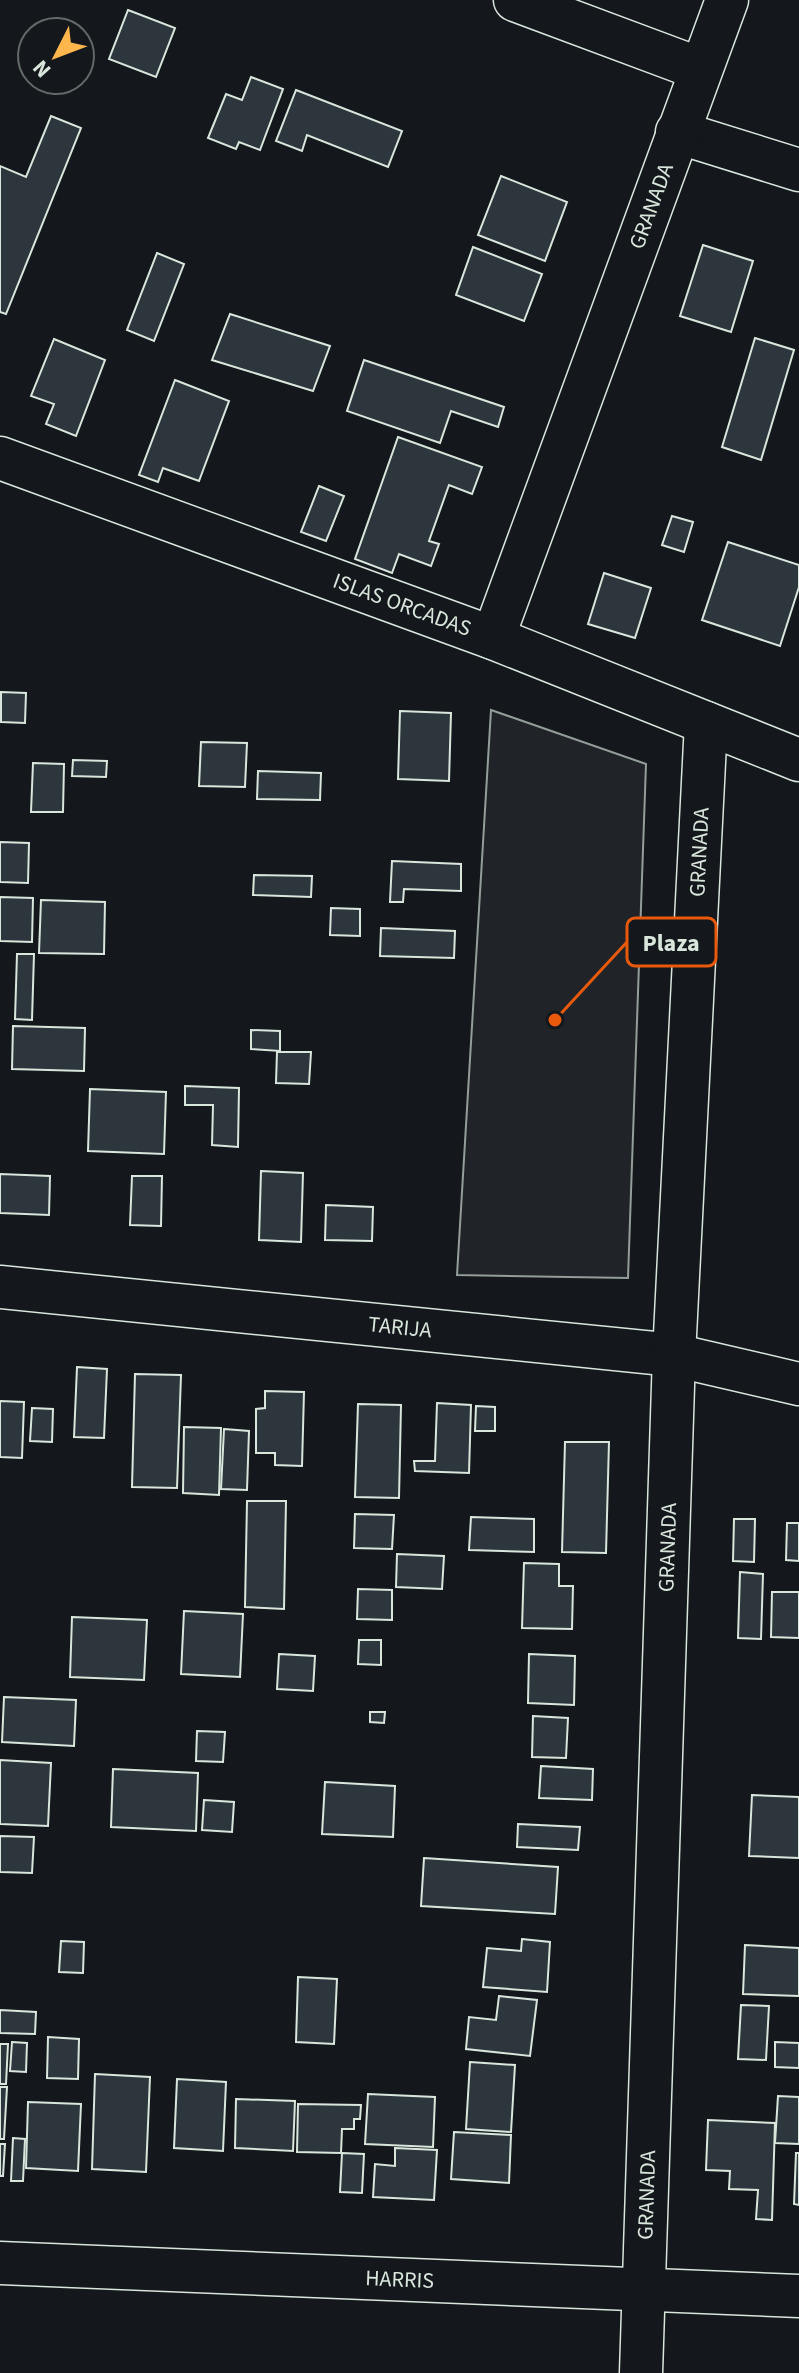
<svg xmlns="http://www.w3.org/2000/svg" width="799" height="2373" font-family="'Source Sans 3',sans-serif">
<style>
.green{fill:#202428;stroke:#939e99;stroke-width:2}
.building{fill:#2c363c;stroke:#d8e6dc;stroke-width:2}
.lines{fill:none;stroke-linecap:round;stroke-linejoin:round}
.street-casing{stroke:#d8e6dc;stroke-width:45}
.street{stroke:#14181c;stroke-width:42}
.labels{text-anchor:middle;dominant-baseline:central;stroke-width:6;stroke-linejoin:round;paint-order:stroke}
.street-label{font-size:22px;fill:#d8e6dc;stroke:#14181c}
.leader{fill:none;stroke:#e8590c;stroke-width:3}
.callout-dot{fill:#e8590c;stroke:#14181c;stroke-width:3}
.callout{fill:#14181c;stroke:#e8590c;stroke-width:3}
.callout-label{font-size:24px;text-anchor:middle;font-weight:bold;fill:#d8e6dc}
</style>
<rect width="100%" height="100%" fill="#14181c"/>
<path class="green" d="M491,710L646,764L628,1278L457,1275Z"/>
<g class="building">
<path d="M128,10L175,28L156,77L109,59Z"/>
<path d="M251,77L283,89L260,150L239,142L236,149L208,138L226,94L242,100Z"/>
<path d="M296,90L402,131L388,167L307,135L302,151L276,141Z"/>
<path d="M51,116L81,128L6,314L0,312V166L26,177Z"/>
<path d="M501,176L567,202L545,261L478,235Z"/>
<path d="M703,245L753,261L731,332L680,316Z"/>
<path d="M473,247L542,274L524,321L456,295Z"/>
<path d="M157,253L184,264L154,341L127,330Z"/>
<path d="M230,314L330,346L313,391L212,360Z"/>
<path d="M755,338L794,350L761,460L722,447Z"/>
<path d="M54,339L105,360L76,436L46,424L54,404L31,396Z"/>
<path d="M364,360L504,407L498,427L451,411L440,443L347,411Z"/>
<path d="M175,380L229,401L199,481L163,468L158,482L139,475Z"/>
<path d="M398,437L482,467L472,494L449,485L429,541L439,544L431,566L399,554L392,573L355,559Z"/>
<path d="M319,486L344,496L326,541L301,532Z"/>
<path d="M672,516L693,522L684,552L662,545Z"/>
<path d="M728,542L799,565V587L780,646L702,620Z"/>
<path d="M604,573L651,588L635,638L588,624Z"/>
<path d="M1,692L26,693L25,723L1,722Z"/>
<path d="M400,711L451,713L449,781L398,779Z"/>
<path d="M201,742L247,743L245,787L199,786Z"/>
<path d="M73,760L107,761L106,777L72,776Z"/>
<path d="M33,763L64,764L63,812H31Z"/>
<path d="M258,771L321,773L320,800L257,799Z"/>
<path d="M0,842L29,843L28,883L0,882Z"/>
<path d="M392,861L461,864V891L404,889L403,902H390Z"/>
<path d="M254,875L312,876L311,897L253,895Z"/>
<path d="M0,897L33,898L32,942L0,941Z"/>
<path d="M41,900L105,902L104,954L39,953Z"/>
<path d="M331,908L360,909V936L330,935Z"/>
<path d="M381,928L455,931L454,958L380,956Z"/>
<path d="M17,954H34L32,1020L15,1019Z"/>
<path d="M13,1026L85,1028L84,1071L12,1069Z"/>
<path d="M251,1030L280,1031V1051L251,1049Z"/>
<path d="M277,1052H311L309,1084L276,1083Z"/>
<path d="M185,1086L239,1088L238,1147L212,1145L213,1105H185Z"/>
<path d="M90,1089L166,1092L164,1154L88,1151Z"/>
<path d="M261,1171L303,1173L301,1242L259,1240Z"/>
<path d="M0,1174L50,1176L49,1215L0,1213Z"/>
<path d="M132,1176H162L161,1226L130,1225Z"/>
<path d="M326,1205L373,1207L372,1241L325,1240Z"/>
<path d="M77,1367L107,1369L104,1438L74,1437Z"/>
<path d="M135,1374L181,1375L177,1488L132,1487Z"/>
<path d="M265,1391L304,1392L302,1466L275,1465V1453H256V1409L265,1408Z"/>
<path d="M0,1401L24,1402L22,1458L0,1457Z"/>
<path d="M437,1403L471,1405L469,1473L415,1471L414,1461H435Z"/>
<path d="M358,1404L401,1405L399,1498L355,1497Z"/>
<path d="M476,1406L495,1407V1431H475Z"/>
<path d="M32,1408L53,1409L52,1442L30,1441Z"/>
<path d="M184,1427L221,1428L219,1495L183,1493Z"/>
<path d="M224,1429L249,1431L247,1490L221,1489Z"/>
<path d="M565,1442H609L606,1553L562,1552Z"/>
<path d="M247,1501H286L284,1609L245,1607Z"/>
<path d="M355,1514L394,1515L392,1549L354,1548Z"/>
<path d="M471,1517L534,1519V1552L469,1550Z"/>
<path d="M734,1519H755L754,1562L733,1561Z"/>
<path d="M787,1523H799V1561L786,1560Z"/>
<path d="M397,1554L444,1556L442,1589L396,1587Z"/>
<path d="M524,1563L559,1564V1586H573L572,1629L522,1628Z"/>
<path d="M740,1572L763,1574L761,1639L738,1638Z"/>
<path d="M358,1589L392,1590V1620L357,1619Z"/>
<path d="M772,1592H799V1638L771,1637Z"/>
<path d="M184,1611L243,1614L240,1677L181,1674Z"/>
<path d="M72,1617L147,1620L144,1680L70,1677Z"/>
<path d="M359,1640H381V1665L358,1664Z"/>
<path d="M279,1654L315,1656L313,1691L277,1689Z"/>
<path d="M529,1654L575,1656L574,1705L528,1703Z"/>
<path d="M4,1697L76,1700L74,1746L2,1742Z"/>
<path d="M370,1712H385L384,1723L370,1722Z"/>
<path d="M533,1716L568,1718L566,1758L532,1757Z"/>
<path d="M197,1731L225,1732L223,1762L196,1761Z"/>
<path d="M0,1760L51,1763L48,1826L0,1824Z"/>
<path d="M541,1766L593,1769L592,1800L539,1798Z"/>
<path d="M113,1769L198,1773L196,1831L111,1827Z"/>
<path d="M325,1782L395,1786L393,1837L322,1834Z"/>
<path d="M752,1795L799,1797V1858L749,1856Z"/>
<path d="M204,1800L234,1802L232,1832L202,1830Z"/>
<path d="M518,1824L580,1827L578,1850L517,1847Z"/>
<path d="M0,1836L34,1837L32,1873L0,1872Z"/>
<path d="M424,1858L558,1867L555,1914L421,1906Z"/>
<path d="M522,1939L550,1942L547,1992L483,1987L487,1948L521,1951Z"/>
<path d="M61,1941L84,1942L83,1973L59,1972Z"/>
<path d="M745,1945L799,1948V1996L743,1994Z"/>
<path d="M298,1977L337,1979L334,2044L296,2042Z"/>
<path d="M499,1996L537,2000L530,2056L466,2049L469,2017L496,2020Z"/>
<path d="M741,2005L769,2006L766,2060L738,2059Z"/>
<path d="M0,2010L36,2012L35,2034L0,2033Z"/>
<path d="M48,2037L79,2039L78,2079L47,2078Z"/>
<path d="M12,2042L27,2043L26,2072L10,2071Z"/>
<path d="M775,2042L799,2043V2068L775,2067Z"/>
<path d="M0,2044H8L6,2084H0Z"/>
<path d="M470,2062L515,2065L511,2132L466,2129Z"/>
<path d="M95,2074L150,2077L146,2172L92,2169Z"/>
<path d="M177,2079L226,2082L223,2151L174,2148Z"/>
<path d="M0,2087H7L4,2139H0Z"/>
<path d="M368,2094L435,2097L433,2147L365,2144Z"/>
<path d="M778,2096L799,2097V2144L775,2143Z"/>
<path d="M236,2099L295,2101L293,2151L235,2148Z"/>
<path d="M28,2102L81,2104L78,2171L26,2168Z"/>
<path d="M298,2104L361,2105L360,2119H354V2129H342L341,2153L297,2152Z"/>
<path d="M708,2120L775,2123L772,2220L756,2219L758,2190L729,2189L730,2171L706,2170Z"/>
<path d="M454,2132L511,2135L509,2183L451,2179Z"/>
<path d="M13,2138L25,2139L23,2181H11Z"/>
<path d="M0,2144H5L3,2176H0Z"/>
<path d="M395,2148L437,2150L434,2200L373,2197L375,2164L395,2166Z"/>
<path d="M342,2153L364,2154L362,2193L340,2192Z"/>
<path d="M796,2153H799V2205L794,2204Z"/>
</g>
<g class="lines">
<defs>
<g id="street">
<path d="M515,0L700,69"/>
<path d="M677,132L799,170"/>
<path id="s1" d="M0,458L493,638L799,760"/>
<path id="s2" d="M493,638L727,0"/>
<path id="s3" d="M0,1287L674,1355L799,1384"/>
<path id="s4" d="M0,2263L799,2296"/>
<path id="s5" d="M641,2373L674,1355L706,723"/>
</g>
</defs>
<use href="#street" class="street-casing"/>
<use href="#street" class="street"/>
</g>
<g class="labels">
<g class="street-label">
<text stroke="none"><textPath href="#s2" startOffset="460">GRANADA</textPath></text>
<text stroke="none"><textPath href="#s1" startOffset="428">ISLAS ORCADAS</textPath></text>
<text stroke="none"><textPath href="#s5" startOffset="1522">GRANADA</textPath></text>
<text stroke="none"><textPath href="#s3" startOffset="402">TARIJA</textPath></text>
<text stroke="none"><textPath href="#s5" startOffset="826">GRANADA</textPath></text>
<text stroke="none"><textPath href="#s5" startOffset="178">GRANADA</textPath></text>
<text stroke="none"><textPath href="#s4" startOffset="400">HARRIS</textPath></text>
</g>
</g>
<path class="leader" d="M555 1020L627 942"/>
<circle class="callout-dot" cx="555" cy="1020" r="8"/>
<rect class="callout" x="627" y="918" width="89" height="48" rx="8"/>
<g class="callout-label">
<text x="671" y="951">Plaza</text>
</g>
<g transform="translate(56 56) rotate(228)"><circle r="38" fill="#14181c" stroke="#626a69" stroke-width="2"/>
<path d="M0-6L14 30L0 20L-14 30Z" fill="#ffb74d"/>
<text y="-12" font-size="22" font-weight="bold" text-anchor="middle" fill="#d8e6dc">N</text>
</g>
</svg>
